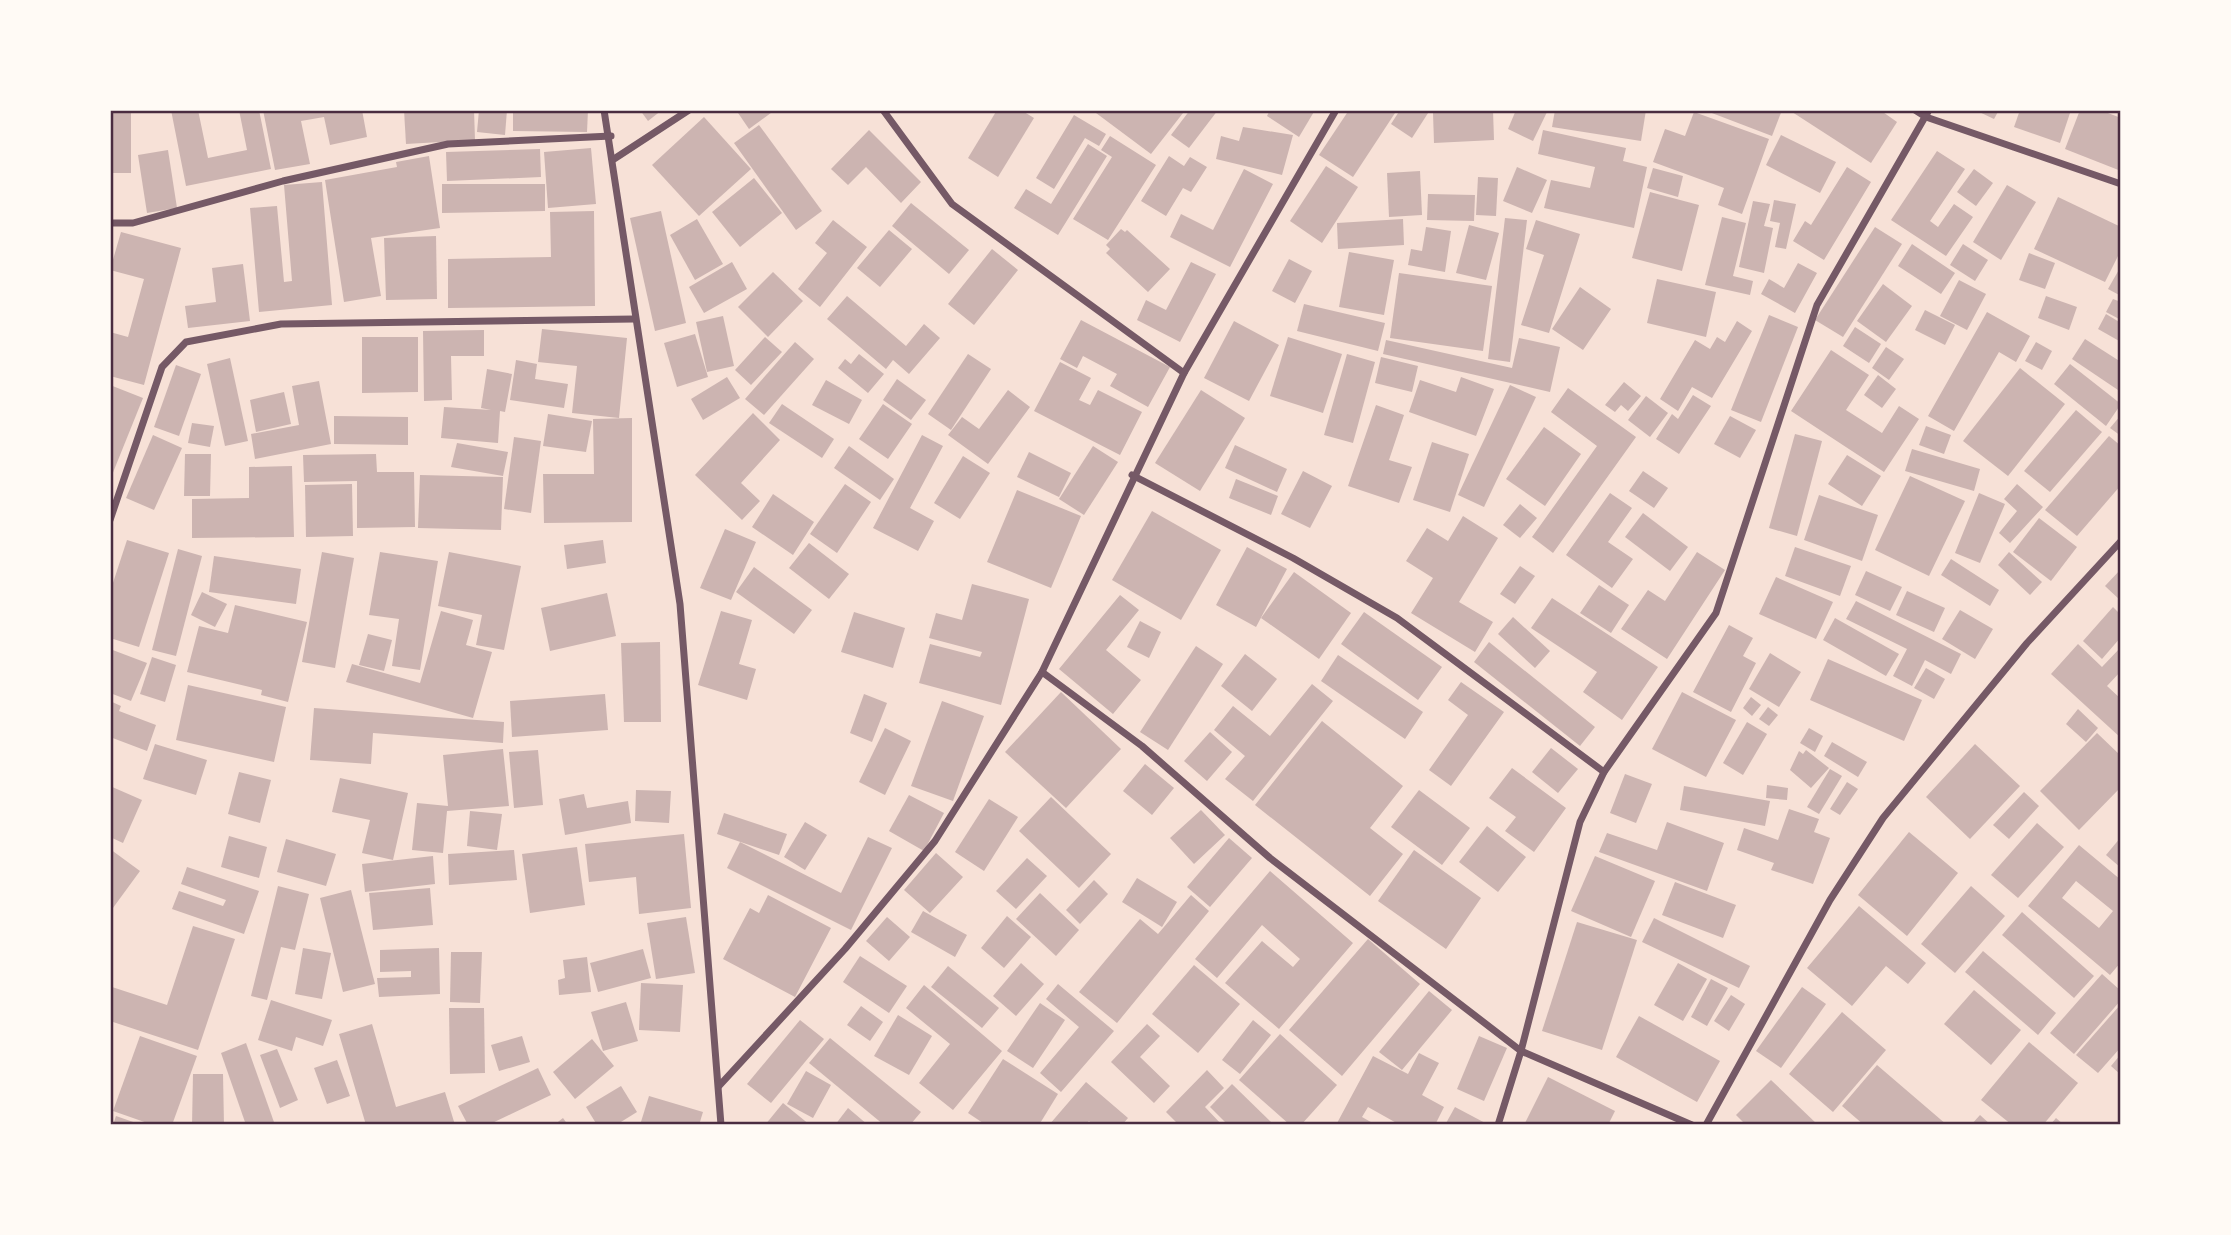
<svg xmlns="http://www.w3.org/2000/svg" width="2231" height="1235" font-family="'Exo 2',sans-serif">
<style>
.building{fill:#ccb4b1;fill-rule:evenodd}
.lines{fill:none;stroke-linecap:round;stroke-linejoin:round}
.minor{stroke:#755966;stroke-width:7}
.neatline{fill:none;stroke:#4a2c40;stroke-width:2.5}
</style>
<rect width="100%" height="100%" fill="#f7e1d7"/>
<g class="building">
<rect x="110" y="110" width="21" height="63"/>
<path d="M171,110H198L208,158L247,150L239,110H259L271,169L186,186Z"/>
<path d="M263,110H362L367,137L330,145L324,117L301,121L310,164L275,170Z"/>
<path d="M404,110H474L475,140L406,144Z"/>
<path d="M479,110H507L505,135L477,132Z"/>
<path d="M513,110H588L587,132L513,131Z"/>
<path d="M640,110H662L648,121Z"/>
<path d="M736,110H775L749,129Z"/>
<path d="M997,110H1021L1034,118L998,177L968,158Z"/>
<path d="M1092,110H1180L1183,113L1151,154Z"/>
<path d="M1190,110H1218L1189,148L1171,135Z"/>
<path d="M1270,110H1315L1299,137L1267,116Z"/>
<path d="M1349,110H1397L1353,177L1319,155Z"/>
<path d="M1400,110H1430L1412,138L1391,124Z"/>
<path d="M1489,110H1493L1494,140L1434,143L1433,113Z"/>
<path d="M1516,110H1548L1533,141L1508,129Z"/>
<path d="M1555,110H1646L1641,141L1552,127Z"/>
<path d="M1704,110H1782L1772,136Z"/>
<path d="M1789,110H1880L1897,122L1871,163Z"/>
<path d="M1975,110H1999L1994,119Z"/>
<path d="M2020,110H2071L2060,143L2014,127Z"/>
<path d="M2080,110H2100L2121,118V171L2065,149Z"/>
<path d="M1694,112L1769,139L1742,214L1718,205L1724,188L1653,162L1665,129L1685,136Z"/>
<path d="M1074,115L1106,134L1099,146L1085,138L1054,189L1036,178Z"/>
<path d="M704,117L751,169L699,216L652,165Z"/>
<path d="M759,125L822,211L796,230L734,143Z"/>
<path d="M1243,127L1293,135L1282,175L1216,159L1221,136L1239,141Z"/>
<path d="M869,130L921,182L901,203L866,167L848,185L831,169Z"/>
<path d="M1543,130L1626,148L1623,161L1647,167L1634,228L1544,208L1551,180L1590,188L1595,167L1538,154Z"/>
<path d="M1781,135L1836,162L1820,193L1766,165Z"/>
<path d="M1110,136L1156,165L1108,240L1073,219L1112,157L1101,150Z"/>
<path d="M1088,144L1107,156L1058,235L1014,208L1026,189L1051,204Z"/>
<path d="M591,148L596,204L548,208L544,152Z"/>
<path d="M540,149L541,177L447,181L446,152Z"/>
<path d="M168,150L177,208L147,213L138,155Z"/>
<path d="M1937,151L1965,169L1930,221L1938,227L1954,204L1973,217L1946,256L1891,220Z"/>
<path d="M429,156L440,228L371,238L381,296L344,302L325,180L397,167L396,162Z"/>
<path d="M1169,156L1184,166L1190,157L1207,167L1191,192L1183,188L1166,216L1141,201Z"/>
<path d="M1326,166L1358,187L1322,243L1290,221Z"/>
<path d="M1517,167L1547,180L1532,213L1503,201Z"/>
<path d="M1847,167L1871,182L1824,260L1793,241L1805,221L1811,225Z"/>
<path d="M1653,168L1683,176L1678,197L1647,188Z"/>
<path d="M1244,169L1273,184L1230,267L1170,237L1181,214L1213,230Z"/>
<path d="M1974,169L1993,183L1976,206L1957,192Z"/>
<path d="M1420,171L1422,215L1389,217L1387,173Z"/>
<path d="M1478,177L1498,178L1496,216L1476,215Z"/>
<path d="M754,178L782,213L740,247L712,212Z"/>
<path d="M322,182L332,305L259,312L250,208L277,206L284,282L292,281L284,185Z"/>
<path d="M442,184H545V211L442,213Z"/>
<path d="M2007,185L2036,202L2001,260L1973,242Z"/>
<path d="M1650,192L1699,205L1682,271L1632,258Z"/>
<path d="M1428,194L1475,195L1474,221L1427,220Z"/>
<path d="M2058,197L2121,227V250L2105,282L2034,249Z"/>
<path d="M1774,200L1796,204L1786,249L1775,247L1780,223L1770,221Z"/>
<path d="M1753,201L1770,204L1764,226L1773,228L1764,273L1739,267Z"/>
<path d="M911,203L969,250L949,274L892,226Z"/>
<path d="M594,211L595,306L448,308V259L551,257L550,212Z"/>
<path d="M661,211L686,323L655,331L630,218Z"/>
<path d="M1722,217L1746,223L1733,276L1753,281L1750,295L1705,285Z"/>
<path d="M1505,218L1527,220L1510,362L1488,359Z"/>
<path d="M697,219L723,264L695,280L670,235Z"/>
<path d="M1403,219L1404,245L1338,249L1337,223Z"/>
<path d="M833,220L867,247L820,307L798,289L827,253L815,243Z"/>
<path d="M1536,220L1580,234L1549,333L1521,325L1544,255L1526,249Z"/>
<path d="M1469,225L1499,233L1486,280L1456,273Z"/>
<path d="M1426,227L1451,231L1445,272L1408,265L1411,249L1422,251Z"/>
<path d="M1875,227L1902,244L1843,337L1815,320Z"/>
<path d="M1121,229L1125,232L1127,230L1170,269L1148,292L1106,253L1110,249L1106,245Z"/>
<path d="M889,230L912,249L880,287L857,268Z"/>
<path d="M121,232L181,248L144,385L110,376V332L128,337L144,279L110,270Z"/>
<path d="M436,236L437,299L386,300L384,238Z"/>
<path d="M1912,244L1955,273L1941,294L1898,266Z"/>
<path d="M1963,244L1988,260L1975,281L1950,265Z"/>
<path d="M992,249L1018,270L974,325L948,304Z"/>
<path d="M1349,252L1394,260L1384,315L1339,307Z"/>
<path d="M2029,253L2055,263L2045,289L2019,280Z"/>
<path d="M1289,259L1312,271L1295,303L1272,291Z"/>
<path d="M732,262L747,289L704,313L689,287Z"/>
<path d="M1191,262L1216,274L1180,342L1137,320L1146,300L1166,310Z"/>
<path d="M1798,263L1817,273L1795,313L1761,294L1769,279L1784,288Z"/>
<path d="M243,264L250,321L188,328L185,306L216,302L212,268Z"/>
<path d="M2121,266V296L2108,289Z"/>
<path d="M773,272L803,301L768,337L738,307Z"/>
<path d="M1399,273L1492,286L1483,351L1390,338Z"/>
<path d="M1657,279L1716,292L1706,337L1647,323Z"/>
<path d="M1959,280L1986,294L1967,330L1940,316Z"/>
<path d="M1883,284L1912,306L1886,342L1857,321Z"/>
<path d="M1580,287L1611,309L1583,350L1552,329Z"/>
<path d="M847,296L906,346L924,324L940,338L909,374L893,360L886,369L827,319Z"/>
<path d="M2046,296L2077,307L2069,330L2038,318Z"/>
<path d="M2113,299L2121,302V320L2106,312Z"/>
<path d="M1304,304L1385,323L1378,351L1297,331Z"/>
<path d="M1925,310L1955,325L1945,345L1915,330Z"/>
<path d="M1987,312L2030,336L2016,362L1999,352L1954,431L1928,416Z"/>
<path d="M2106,314L2121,323V342L2098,329Z"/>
<path d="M1769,315L1798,327L1761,422L1731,410Z"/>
<path d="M723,316L734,366L707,372L696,322Z"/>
<path d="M1081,320L1170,367L1148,407L1110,386L1117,374L1083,356L1077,368L1060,359Z"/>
<path d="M1234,321L1279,345L1249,401L1204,378Z"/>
<path d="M1737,321L1752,331L1712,398L1692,387L1678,411L1660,399L1695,340L1710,349L1717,337L1725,342Z"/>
<path d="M1855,327L1881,344L1869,363L1843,346Z"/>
<path d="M542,329L627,338L619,418L572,413L577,366L538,362Z"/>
<path d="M484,330V356H451L452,400L424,401L423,331Z"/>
<path d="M695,334L708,377L677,387L664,343Z"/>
<path d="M362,337H418V392L362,393Z"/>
<path d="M765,337L782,352L751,385L735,370Z"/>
<path d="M1288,337L1342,354L1323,413L1270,396Z"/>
<path d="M1519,338L1560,347L1550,392L1383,354L1386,340L1512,368Z"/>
<path d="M2085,339L2121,362V392L2072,359Z"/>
<path d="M795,342L814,359L764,415L745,399Z"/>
<path d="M2036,342L2052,351L2042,370L2025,361Z"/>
<path d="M1886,347L1904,359L1889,380L1872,368Z"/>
<path d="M1831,350L1869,375L1846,410L1882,433L1899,406L1919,419L1884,472L1791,411Z"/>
<path d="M859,354L884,374L868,393L838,368L845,359L851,364Z"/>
<path d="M968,354L991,369L951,430L928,414Z"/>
<path d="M1347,354L1375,362L1353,443L1324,435Z"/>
<path d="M1381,357L1418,366L1412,392L1375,383Z"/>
<path d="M230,358L248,441L225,446L207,364Z"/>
<path d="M516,360L537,364L535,379L568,384L564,408L510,400Z"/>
<path d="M1060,362L1091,378L1079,400L1090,405L1098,390L1142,412L1120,455L1034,411Z"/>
<path d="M2070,364L2121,404L2106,426L2054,384Z"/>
<path d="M176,365L201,374L179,436L154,427Z"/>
<path d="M2020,368L2065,404L2008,476L1963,441Z"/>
<path d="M487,369L512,374L505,412L500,411L498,443L441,438L444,407L491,410L481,408Z"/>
<path d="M1878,375L1896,389L1882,408L1864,395Z"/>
<path d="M727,377L740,398L703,420L691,399Z"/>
<path d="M1461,377L1494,389L1476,436L1409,412L1420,380L1456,392Z"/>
<path d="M897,379L926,400L911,420L883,400Z"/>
<path d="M826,380L862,400L849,424L812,405Z"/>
<path d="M319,381L331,444L255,459L251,434L299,425L292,386Z"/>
<path d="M1624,382L1641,396L1628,411L1621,405L1615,412L1605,405Z"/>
<path d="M110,385L143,398L110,480Z"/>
<path d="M1510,385L1536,397L1484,507L1458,495Z"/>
<path d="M1568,388L1636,437L1553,553L1532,537L1597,446L1551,412Z"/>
<path d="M1008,390L1030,407L988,464L948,435L962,417L979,429Z"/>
<path d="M1201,390L1245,418L1200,491L1155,463Z"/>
<path d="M284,392L291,424L256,432L250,400Z"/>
<path d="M1693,395L1711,406L1679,454L1656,439L1672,414L1678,419Z"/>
<path d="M1646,396L1668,413L1650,437L1628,420Z"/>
<path d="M782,404L834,439L822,458L769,423Z"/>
<path d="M883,404L912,424L888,459L859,439Z"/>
<path d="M1376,405L1404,415L1389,460L1412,467L1399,503L1348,486Z"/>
<path d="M2076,410L2102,432L2050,492L2024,471Z"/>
<path d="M753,413L780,440L741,483L760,501L742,520L695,475Z"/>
<path d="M548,414L592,421L586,452L543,446Z"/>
<path d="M2121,415V436L2110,428Z"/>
<path d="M334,416L408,417V445L334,444Z"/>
<path d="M1730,416L1756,430L1740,458L1714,444Z"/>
<path d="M632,418V522L544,523L543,474H594L593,419Z"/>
<path d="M192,423L214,426L210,447L188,443Z"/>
<path d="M1926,426L1951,435L1944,454L1919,445Z"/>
<path d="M1544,427L1581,454L1545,506L1506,479Z"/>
<path d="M1795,434L1822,441L1797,536L1769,528Z"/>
<path d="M153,435L182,448L154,510L126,498Z"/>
<path d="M922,435L943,446L910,508L934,521L918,551L873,528Z"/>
<path d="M2109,436L2121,446V485L2077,536L2045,510Z"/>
<path d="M514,437L541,441L531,513L504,509Z"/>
<path d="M1432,442L1469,454L1450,512L1413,500Z"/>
<path d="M457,443L508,452L503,476L451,467Z"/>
<path d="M1235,445L1287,469L1277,492L1225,468Z"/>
<path d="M849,446L894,479L880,500L834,468Z"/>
<path d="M1093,446L1118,462L1084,515L1059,499Z"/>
<path d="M1912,449L1980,469L1974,491L1905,471Z"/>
<path d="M1029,452L1071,473L1059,497L1017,477Z"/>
<path d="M185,454H211L210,496H184Z"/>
<path d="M376,454L377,472H414L415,527L357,528V481L304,482L303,455Z"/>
<path d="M1847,455L1881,476L1862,506L1828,484Z"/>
<path d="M963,456L990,473L960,519L934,503Z"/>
<path d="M292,466L294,537L192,538V499L249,498V467Z"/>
<path d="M1303,471L1332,486L1310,528L1281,514Z"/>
<path d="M1643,471L1668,488L1654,508L1629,491Z"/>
<path d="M420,475L503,477L501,530L418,528Z"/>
<path d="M1910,476L1965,501L1929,576L1875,550Z"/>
<path d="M1236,479L1278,496L1271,515L1229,498Z"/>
<path d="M352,484L353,536L306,537L305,485Z"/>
<path d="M845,484L871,502L837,553L810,534Z"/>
<path d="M2017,484L2043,507L2010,543L1999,533L2017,511L2004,499Z"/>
<path d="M1017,490L1081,516L1051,588L987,562Z"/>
<path d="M1610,493L1632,508L1608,542L1633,559L1612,588L1566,555Z"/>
<path d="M1979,493L2005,504L1980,563L1955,553Z"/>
<path d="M773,494L814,522L793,555L752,527Z"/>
<path d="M1819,495L1878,515L1862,561L1804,540Z"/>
<path d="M1520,504L1537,518L1520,538L1503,525Z"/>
<path d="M1152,511L1221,550L1181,620L1112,580Z"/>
<path d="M1643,513L1688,547L1670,571L1625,537Z"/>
<path d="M1463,516L1498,538L1459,602L1493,622L1475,652L1411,613L1433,578L1406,561L1427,528L1448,541Z"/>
<path d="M2039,518L2077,547L2051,581L2013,552Z"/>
<path d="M725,529L756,542L731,600L700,588Z"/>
<path d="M127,540L169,553L139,647L110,638V592Z"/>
<path d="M603,540L606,563L567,569L564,545Z"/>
<path d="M809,543L849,574L829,599L789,568Z"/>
<path d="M1247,547L1287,569L1256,627L1216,605Z"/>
<path d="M1795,547L1851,566L1840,596L1785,576Z"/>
<path d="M178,549L202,556L176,656L152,650Z"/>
<path d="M322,552L354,558L335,668L302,662Z"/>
<path d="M380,552L438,561L420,670L392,666L399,619L369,615Z"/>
<path d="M449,552L521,566L504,650L476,645L482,615L438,606Z"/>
<path d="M1697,552L1725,570L1667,659L1621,629L1648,590L1665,601Z"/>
<path d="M2009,552L2042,582L2030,595L1998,565Z"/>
<path d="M214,556L301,569L296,604L209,592Z"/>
<path d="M1951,559L1999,590L1990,606L1941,575Z"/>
<path d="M1520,566L1535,576L1515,604L1500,594Z"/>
<path d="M754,567L812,610L794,634L736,592Z"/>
<path d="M2121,569V601L2105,586Z"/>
<path d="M1866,571L1902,587L1890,611L1855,595Z"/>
<path d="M1294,572L1351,613L1319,659L1261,618Z"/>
<path d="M1776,577L1833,602L1816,639L1759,614Z"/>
<path d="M972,584L1029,599L1001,705L919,683L930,644L980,657L982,652L929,638L936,613L962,620Z"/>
<path d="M1599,585L1629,605L1611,633L1580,613Z"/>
<path d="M1907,591L1945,608L1934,632L1896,615Z"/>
<path d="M202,592L227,604L215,627L191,615Z"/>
<path d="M607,593L616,636L550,651L541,608Z"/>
<path d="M1120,595L1139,610L1106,650L1141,680L1113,714L1059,669Z"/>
<path d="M1552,598L1658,667L1622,720L1583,692L1597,672L1531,628Z"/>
<path d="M1856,601L1961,654L1951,674L1925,660L1912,686L1893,676L1907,649L1846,619Z"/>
<path d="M235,605L307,622L288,702L261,695L262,690L187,672L199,626L228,633Z"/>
<path d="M2113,607L2121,615V637L2102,659L2083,641Z"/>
<path d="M1960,610L1993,629L1975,659L1942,639Z"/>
<path d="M441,611L473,620L466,645L492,652L473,718L346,682L352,664L420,683Z"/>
<path d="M721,611L752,620L739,664L756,669L747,700L698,685Z"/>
<path d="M854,612L905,628L893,668L841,652Z"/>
<path d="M1364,612L1442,667L1418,700L1341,644Z"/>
<path d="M1513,617L1550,651L1535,668L1498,634Z"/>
<path d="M1835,618L1899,654L1886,676L1823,640Z"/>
<path d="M1140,621L1161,632L1149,658L1127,647Z"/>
<path d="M1729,625L1753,638L1743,656L1756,663L1731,712L1693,692Z"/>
<path d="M368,634L392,640L384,671L359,665Z"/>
<path d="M660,642L661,722H624L621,643Z"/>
<path d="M1489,642L1595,727L1580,746L1474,662Z"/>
<path d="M2078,644L2102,667L2121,647V671L2107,686L2121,699V738L2051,674Z"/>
<path d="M1196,646L1223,664L1168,750L1140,732Z"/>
<path d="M110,649L147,663L131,701L110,693Z"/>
<path d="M1770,653L1801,672L1779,707L1749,689Z"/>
<path d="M1245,654L1277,679L1252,711L1221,686Z"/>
<path d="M1338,655L1423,712L1405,739L1321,681Z"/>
<path d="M152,657L176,665L165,702L140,694Z"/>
<path d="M1828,659L1922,700L1904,741L1810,700Z"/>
<path d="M1926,668L1945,679L1934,699L1914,688Z"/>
<path d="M1461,682L1504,712L1451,786L1429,770L1468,715L1448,700Z"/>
<path d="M1312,684L1333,701L1253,801L1225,779L1245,756L1214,730L1233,706L1270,736Z"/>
<path d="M188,685L286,707L274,762L176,740Z"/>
<path d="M1061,692L1121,749L1066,808L1005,752Z"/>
<path d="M1682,692L1736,720L1706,777L1652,749Z"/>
<path d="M605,694L608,730L512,737L510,701Z"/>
<path d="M864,694L887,703L872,742L850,733Z"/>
<path d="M1751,697L1761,705L1752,716L1743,708Z"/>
<path d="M110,701L121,706L119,711L156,725L147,751L110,737Z"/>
<path d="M942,701L984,716L953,801L911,786Z"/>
<path d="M1768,707L1778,715L1769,726L1759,719Z"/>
<path d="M314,708L504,722L503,743L373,733L371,764L310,760Z"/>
<path d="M2078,709L2098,728L2086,742L2066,724Z"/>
<path d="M1322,721L1403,786L1370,828L1403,854L1370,896L1255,805Z"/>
<path d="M1747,722L1767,734L1743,775L1723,763Z"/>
<path d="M885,728L911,741L885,795L859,782Z"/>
<path d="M1809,728L1823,736L1815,752L1800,743Z"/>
<path d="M1210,732L1232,752L1207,781L1184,761Z"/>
<path d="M2097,733L2121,756V787L2079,830L2040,791Z"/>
<path d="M1832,742L1867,762L1858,777L1824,756Z"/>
<path d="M155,744L207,760L196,795L143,779Z"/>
<path d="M1975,744L2020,786L1970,839L1926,797Z"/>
<path d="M1551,748L1578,769L1558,793L1532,772Z"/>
<path d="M503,749L509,806L447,811L443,853L412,850L417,803L448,806L443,755Z"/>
<path d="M538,750L543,805L514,808L509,752Z"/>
<path d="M1806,750L1829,768L1811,788L1790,770L1799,751L1803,754Z"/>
<path d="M1145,764L1174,788L1152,815L1123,791Z"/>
<path d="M1512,768L1566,808L1534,852L1505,831L1516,817L1489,798Z"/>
<path d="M1830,769L1842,776L1819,814L1807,807Z"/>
<path d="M239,772L271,780L260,823L228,814Z"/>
<path d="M1625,774L1652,784L1636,823L1610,813Z"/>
<path d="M340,778L408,793L393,860L362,853L370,820L332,812Z"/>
<path d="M1847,782L1858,789L1840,815L1830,809Z"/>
<path d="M1767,785L1788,788L1787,800L1766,798Z"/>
<path d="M110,786L142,800L123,843L110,837Z"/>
<path d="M1684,786L1770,801L1765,826L1680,810Z"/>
<path d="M636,790L671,791L669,823L635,821Z"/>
<path d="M1419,790L1470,828L1442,865L1391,827Z"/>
<path d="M2024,792L2039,806L2009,839L1993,825Z"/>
<path d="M584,794L587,808L628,801L631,823L565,835L559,799Z"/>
<path d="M909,795L944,813L924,851L889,831Z"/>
<path d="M1051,797L1111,854L1079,888L1019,831Z"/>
<path d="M989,799L1018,817L984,871L955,852Z"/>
<path d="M1789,809L1819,819L1814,832L1830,838L1813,884L1771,870L1774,863L1737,850L1744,828L1778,840Z"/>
<path d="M1201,810L1225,835L1194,864L1170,838Z"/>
<path d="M470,811L502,814L497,850L467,846Z"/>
<path d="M724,813L787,834L779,855L717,834Z"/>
<path d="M805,822L827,835L805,870L784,857Z"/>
<path d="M1667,822L1724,843L1707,891L1599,852L1607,833L1657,850Z"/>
<path d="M2037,823L2064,847L2018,898L1991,875Z"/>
<path d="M1487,826L1526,857L1498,892L1459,862Z"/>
<path d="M1909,832L1958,873L1907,936L1858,895Z"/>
<path d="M684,834L691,908L639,914L636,877L589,882L585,844Z"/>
<path d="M229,836L267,847L259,878L221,867Z"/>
<path d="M868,837L892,848L851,930L727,868L740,842L841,893Z"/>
<path d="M2121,837V868L2106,855Z"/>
<path d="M1229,838L1252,858L1210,907L1187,887Z"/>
<path d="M286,839L336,854L326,886L277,872Z"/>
<path d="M2079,845L2121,880V962L2110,975L2028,906ZM2076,881L2113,911L2099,928L2062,898Z"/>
<path d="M577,847L585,905L530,913L522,854Z"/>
<path d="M110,849L140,871L110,912Z"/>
<path d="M514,850L517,880L449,885L448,854Z"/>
<path d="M1414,850L1481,898L1446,949L1378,901Z"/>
<path d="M936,853L963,877L930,913L904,890Z"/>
<path d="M433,856L435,884L365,892L362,864Z"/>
<path d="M1595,856L1655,881L1631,937L1571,911Z"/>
<path d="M1027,858L1047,876L1016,909L996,891Z"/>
<path d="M187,867L259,891L244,934L172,909L179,891L223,906L226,900L181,884Z"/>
<path d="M1270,871L1353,943L1279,1029L1225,983L1262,941L1293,967L1300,959L1262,925L1217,978L1195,959Z"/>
<path d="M1137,878L1177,902L1162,927L1122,902Z"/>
<path d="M1094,880L1108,894L1080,924L1066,910Z"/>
<path d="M1675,882L1736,905L1723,938L1662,915Z"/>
<path d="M278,886L309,894L295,950L281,947L267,1000L251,996Z"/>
<path d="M1971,886L2005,916L1955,973L1921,944Z"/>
<path d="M430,888L433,925L373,930L369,893Z"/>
<path d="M351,890L375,984L343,992L320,898Z"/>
<path d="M1040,893L1079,930L1056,956L1016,919Z"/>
<path d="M768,895L831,928L795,997L723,959L750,908L759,913Z"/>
<path d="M1191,895L1209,911L1117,1023L1079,992L1140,919L1158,934Z"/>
<path d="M1859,906L1926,963L1908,984L1886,966L1852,1006L1807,968Z"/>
<path d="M923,911L967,935L955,957L911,932Z"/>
<path d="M2022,912L2094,976L2074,998L2002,935Z"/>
<path d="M1007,916L1031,937L1004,968L981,948Z"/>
<path d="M686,917L695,973L656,979L647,923Z"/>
<path d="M887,917L910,937L889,961L866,941Z"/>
<path d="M1654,918L1750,966L1739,988L1642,942Z"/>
<path d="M1577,922L1637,940L1602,1050L1542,1031Z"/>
<path d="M193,926L235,939L198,1050L110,1021L112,987L167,1005Z"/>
<path d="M1368,939L1420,984L1342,1076L1289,1030Z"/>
<path d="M303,948L331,953L322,999L295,994Z"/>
<path d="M439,948L440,994L379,997L377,978L411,977V971L380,972V950Z"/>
<path d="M643,949L651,978L598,992L590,963Z"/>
<path d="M1983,951L2056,1013L2038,1035L1965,972Z"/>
<path d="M451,952H482L480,1003L450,1002Z"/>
<path d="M860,956L907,986L889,1013L843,982Z"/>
<path d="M587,957L591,992L559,995L558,980L565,978L563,960Z"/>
<path d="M1021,963L1044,984L1016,1016L993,996Z"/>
<path d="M1678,963L1707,979L1683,1021L1654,1005Z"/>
<path d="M1194,965L1240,1004L1198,1053L1152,1014Z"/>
<path d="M948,966L999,1008L982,1028L931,987Z"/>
<path d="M2102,974L2121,991V1000L2074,1054L2050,1033Z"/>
<path d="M1711,979L1728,988L1707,1026L1691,1017Z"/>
<path d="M641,983L683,985L680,1032L639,1030Z"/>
<path d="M1058,984L1114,1031L1061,1092L1040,1073L1079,1027L1046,999Z"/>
<path d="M924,985L1002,1051L953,1110L919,1083L950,1044L906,1008Z"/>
<path d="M1802,987L1826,1004L1781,1068L1756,1051Z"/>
<path d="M1974,990L2021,1030L1991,1065L1944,1024Z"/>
<path d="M1429,991L1452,1010L1402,1070L1379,1052Z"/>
<path d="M1731,995L1745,1004L1729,1031L1714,1021Z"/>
<path d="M271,1000L332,1020L323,1046L296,1037L292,1051L258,1040Z"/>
<path d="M626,1002L638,1041L603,1051L591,1012Z"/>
<path d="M1040,1003L1065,1020L1033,1068L1007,1051Z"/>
<path d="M2121,1004V1047L2098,1073L2076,1055Z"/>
<path d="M861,1006L883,1022L870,1041L847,1025Z"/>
<path d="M449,1008H484L485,1073L450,1074Z"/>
<path d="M1842,1012L1886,1050L1833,1112L1789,1074Z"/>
<path d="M898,1015L932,1036L909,1075L874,1056Z"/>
<path d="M1639,1016L1720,1061L1697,1102L1616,1057Z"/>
<path d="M800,1020L824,1039L771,1103L747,1084Z"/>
<path d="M1253,1020L1271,1035L1240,1074L1222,1060Z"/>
<path d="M372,1024L396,1107L445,1092L455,1125H366L339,1034Z"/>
<path d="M1147,1024L1160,1036L1140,1057L1170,1086L1154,1103L1111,1062Z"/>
<path d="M1280,1034L1337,1085L1301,1125H1290L1239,1080Z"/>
<path d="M140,1036L197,1056L172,1125H153L113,1111Z"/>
<path d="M522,1036L530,1062L499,1071L491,1045Z"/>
<path d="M1479,1036L1507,1048L1484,1101L1457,1089Z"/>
<path d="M830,1038L921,1112L910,1125H884L809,1063Z"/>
<path d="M592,1039L614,1066L575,1099L553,1072Z"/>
<path d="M2029,1042L2078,1083L2043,1125H2012L1981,1100Z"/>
<path d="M246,1043L275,1125H246L221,1053Z"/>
<path d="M277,1049L298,1100L280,1108L260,1055Z"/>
<path d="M1419,1053L1439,1063L1422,1095L1444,1107L1435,1125H1400L1368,1107L1362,1117L1376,1125H1336L1373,1056L1408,1074Z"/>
<path d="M2121,1054V1075L2111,1066Z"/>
<path d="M1003,1059L1058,1094L1039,1125H986L968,1113Z"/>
<path d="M337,1060L350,1096L327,1104L314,1068Z"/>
<path d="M1877,1065L1947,1125H1864L1842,1106Z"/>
<path d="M538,1068L551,1095L488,1125H468L458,1106Z"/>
<path d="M1207,1070L1224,1088L1205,1107L1222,1125H1179L1166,1112Z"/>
<path d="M806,1071L831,1085L813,1118L787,1104Z"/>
<path d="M193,1074H223L224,1125H192Z"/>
<path d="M1548,1077L1615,1111L1608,1125H1524Z"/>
<path d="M1771,1080L1818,1125H1746L1736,1115Z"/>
<path d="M1086,1082L1128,1118L1122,1125H1093L1089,1121L1085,1125H1049Z"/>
<path d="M1232,1084L1274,1125H1228L1210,1107Z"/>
<path d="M621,1086L637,1112L616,1125H597L586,1107Z"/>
<path d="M649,1096L703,1112L699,1125H640Z"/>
<path d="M783,1103L810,1125H765Z"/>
<path d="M1455,1107L1489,1125H1445Z"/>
<path d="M848,1108L868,1125H835Z"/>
<path d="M1980,1115L1991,1125H1971Z"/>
<path d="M116,1116L139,1124V1125H113Z"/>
<path d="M563,1118L568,1125H554Z"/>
<path d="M2056,1118L2064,1125H2050Z"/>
</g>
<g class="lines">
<g class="minor">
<path d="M604,110L680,604L721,1125"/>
<path d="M883,110L952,204L1184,373"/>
<path d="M1915,110L1926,117L2121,184"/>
<path d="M614,159L689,110"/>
<path d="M110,223H133L283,181L448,144L611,136"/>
<path d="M1132,475L1293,558L1397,618L1604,772"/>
<path d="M110,520L162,367L186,342L281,324L634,319"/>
<path d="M1042,672L1142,746L1270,858L1521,1051L1692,1125"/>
<path d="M719,1086L845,949L935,841L1042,672L1184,373L1336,110"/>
<path d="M1498,1125L1521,1051L1580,822L1604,772L1716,613L1817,305L1929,110"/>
<path d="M1706,1125L1830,900L1883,818L2027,643L2121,541"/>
</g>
</g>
<rect width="2231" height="1235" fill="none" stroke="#fffaf5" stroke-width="224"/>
<rect x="112" y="112" width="2007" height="1011" class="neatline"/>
</svg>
